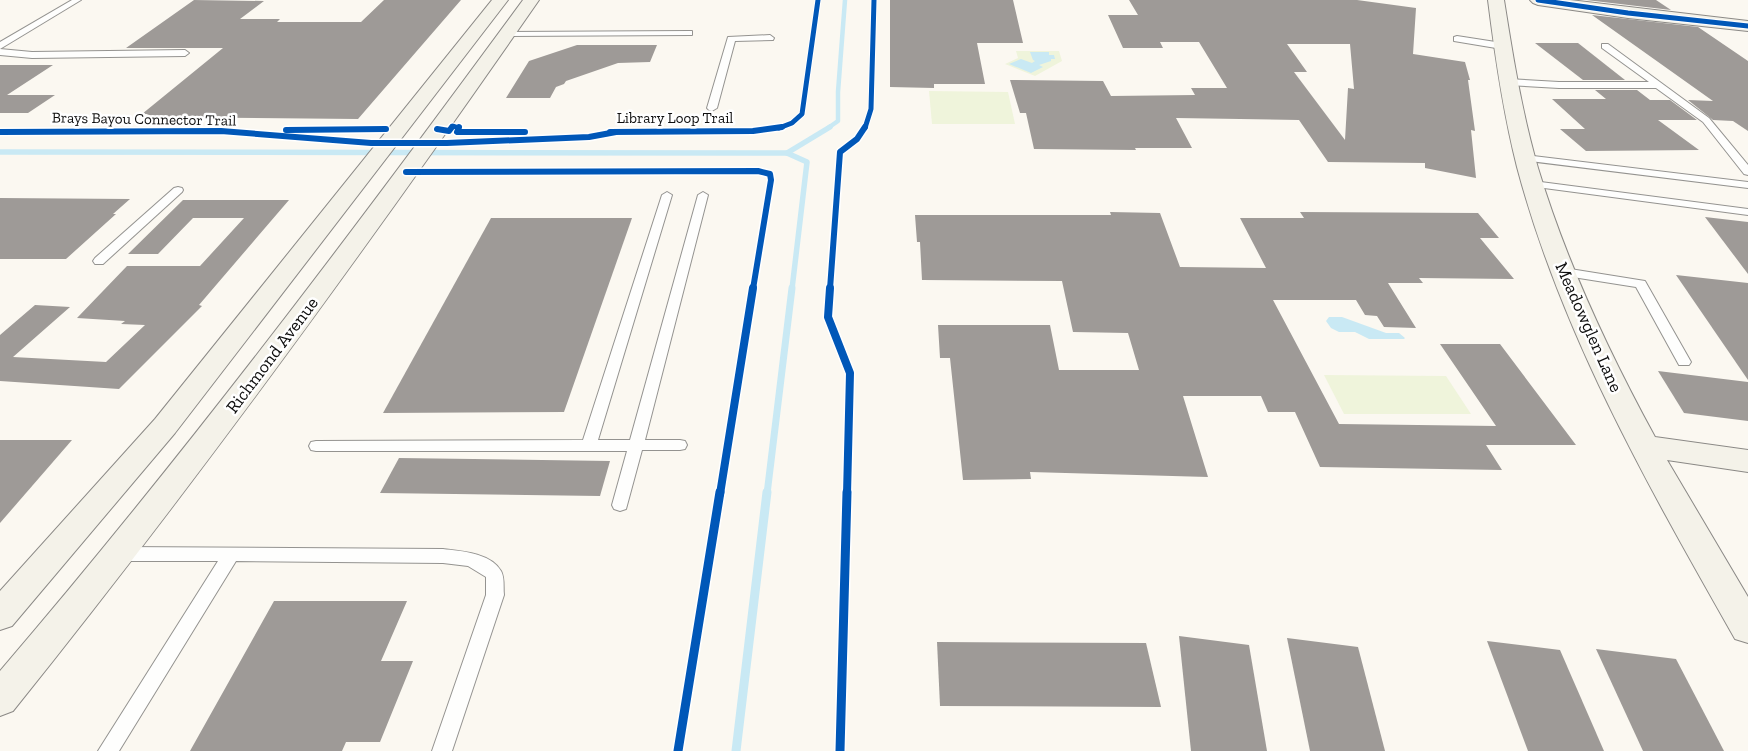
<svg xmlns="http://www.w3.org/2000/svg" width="1748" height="751" font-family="'Zilla Slab',serif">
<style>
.pitch{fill:#eff4db}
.water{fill:#c9e9f4}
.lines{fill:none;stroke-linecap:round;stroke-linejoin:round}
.stream-far3{stroke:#c9e9f4;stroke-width:4.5}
.stream-far2{stroke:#c9e9f4;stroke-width:5.5}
.stream-far1{stroke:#c9e9f4;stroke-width:7}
.stream{stroke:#c9e9f4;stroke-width:9}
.building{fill:#9e9a97;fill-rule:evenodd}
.lane-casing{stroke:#949390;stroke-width:2}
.secondary-casing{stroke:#8b8986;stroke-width:2}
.lane{fill:#fefefd;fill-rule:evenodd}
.secondary{fill:#f4f2e9;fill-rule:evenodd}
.cycleway-far3-casing{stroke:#fff;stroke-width:7}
.cycleway-far2-casing{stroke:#fff;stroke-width:9}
.cycleway-far1-casing{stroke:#fff;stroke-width:11}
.cycleway-casing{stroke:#fff;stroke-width:12}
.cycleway-far3{stroke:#0057b8;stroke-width:5}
.cycleway-far2{stroke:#0057b8;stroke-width:6}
.cycleway-far1{stroke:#0057b8;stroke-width:8}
.cycleway{stroke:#0057b8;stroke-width:9}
.labels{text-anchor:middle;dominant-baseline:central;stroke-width:5;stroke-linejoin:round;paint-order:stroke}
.far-street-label{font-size:15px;fill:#0d0d0d;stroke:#fff}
.street-label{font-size:18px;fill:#0d0d0d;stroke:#fff}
</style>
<rect width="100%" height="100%" fill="#fbf8f1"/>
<g class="pitch">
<path d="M1016,51H1059L1062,61L1035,76L1005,64L1018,58Z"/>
<path d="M929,91L1008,92L1015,124H932Z"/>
<path d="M1324,375L1446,376L1471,414H1344Z"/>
</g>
<g class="water">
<path d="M1030,52H1049V55H1054L1055,59H1051V61L1039,65L1043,67L1031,73L1009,64L1021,59L1032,63L1035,61L1033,60Z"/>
<path d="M1329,317H1342L1386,333H1399L1405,338L1404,339H1369L1355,332H1339L1331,328L1326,321Z"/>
</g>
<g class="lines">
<path class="stream-far3" d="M828,128L838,121V92L845,0"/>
<g class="stream-far2">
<path d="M0,152L787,153L807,162L792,289"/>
<path d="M787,153L830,127"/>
</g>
<path class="stream-far1" d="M767,494L792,288"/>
<path class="stream" d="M736,751L767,492"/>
</g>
<g class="building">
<path d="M194,0L264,1L240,19H280L277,22H361L384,0H461L358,119L145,117L148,114H142L223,48H126Z"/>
<path d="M890,0H1013L1023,43H977L985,84H934V88L890,87Z"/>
<path d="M1129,0H1357L1416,8L1413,54L1465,62L1470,80H1468L1475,131L1471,130L1476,178L1425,168V163L1328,162L1299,120L1176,118L1192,148H1135L1136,150L1034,149L1026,113H1020L1010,80L1103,81L1111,96L1195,95L1191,88H1227L1199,42H1160L1163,48H1123L1108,15H1138ZM1287,44H1350L1354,89L1348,88L1345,140L1294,72H1307Z"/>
<path d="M1586,0H1656L1671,10Z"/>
<path d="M1592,15L1698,27L1748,61V131L1733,121L1713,120L1688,100L1713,101Z"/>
<path d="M1535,43H1578L1625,80H1583Z"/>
<path d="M577,45H657L650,62L618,63L566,81L564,84L556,87L550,98H506L529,61Z"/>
<path d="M0,65H53L7,95H55L28,113H0Z"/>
<path d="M1595,90H1637L1650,100H1670L1697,120H1658L1699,150L1586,151L1560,129H1585L1552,99H1606Z"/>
<path d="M0,198L130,199L113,214H116L66,259H0Z"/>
<path d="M183,200H289L199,305L202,306L119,389L0,381V335L35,305L70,307L13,357L106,362L145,325L121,324L125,321L77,318L127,266H200L244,218H193L158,254H128Z"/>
<path d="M1110,212L1160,213L1180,267L1266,268L1240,218H1304L1300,212L1478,213L1499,238H1480L1514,279L1419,278L1423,283H1388L1416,328L1384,327L1377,316L1365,315L1356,300H1273L1339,424L1496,426L1440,344H1500L1576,445H1486L1502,470L1320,467L1295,412H1268L1261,396H1183L1208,477L1030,472L1031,479L963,480L950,358H940L938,325H1050L1059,370H1139L1128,333L1073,332L1062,281L922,280L920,242H917L915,215H1111Z"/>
<path d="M1705,217L1748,222V274Z"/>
<path d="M491,218H632L564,412L383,413Z"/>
<path d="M1676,275L1748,283V380Z"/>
<path d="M1658,371L1748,382V421L1684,413Z"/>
<path d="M0,440H72L0,523Z"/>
<path d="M399,458L610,461L600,496L380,493Z"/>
<path d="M274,601H407L381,661H413L380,742H346L342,751H190Z"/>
<path d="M1179,636L1249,645L1267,751H1191Z"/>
<path d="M1287,638L1358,647L1385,751H1310Z"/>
<path d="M1487,641L1560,650L1604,751H1528Z"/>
<path d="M937,642L1146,643L1161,707L940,706Z"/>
<path d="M1596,649L1676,659L1724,751H1643Z"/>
</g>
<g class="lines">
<defs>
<g id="lane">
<path d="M72,0H81L0,49V42Z"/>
<path d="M689,31H692V35L506,36L502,34L506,32Z"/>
<path d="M770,35L774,38L773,40L735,41L717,108L712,111L709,110L707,108L728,37Z"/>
<path d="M1457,36L1502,43L1506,46L1502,49L1454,41V37Z"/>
<path d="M1602,44H1608L1709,118L1748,165V175L1744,174L1703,122L1656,88H1559L1507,85L1502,82L1507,79L1559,82H1649L1602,48Z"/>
<path d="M0,49L32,52L185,50L189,53L185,56L32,58L0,55Z"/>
<path d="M1525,155L1748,182V188L1521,160L1520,158Z"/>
<path d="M1533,181L1748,209V215L1529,186L1528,184L1529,182Z"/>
<path d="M178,187L182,188L183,190L182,192L103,264H95L93,261L95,258L174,188Z"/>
<path d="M667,192L672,195L598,440H630L698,195L703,192L708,195L645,440H680L685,441L687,445L685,449L680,450H642L626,509L620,511L614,509L612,505L627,451H316L311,450L309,446L311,442L316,441L583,440L662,195Z"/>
<path d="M1564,268L1645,281L1691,362L1689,365H1679L1636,287L1560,275L1558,272L1560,269Z"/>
<path d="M120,547L443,549C461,551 491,553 501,571C505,578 503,588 504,595L452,751H432L486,595V577L468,566L443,563L236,561L119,751H98L218,561H120L114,559L112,554L114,549Z"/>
</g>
<g id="secondary">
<path d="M492,0H508L175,433L12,626L0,630V591L155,419Z"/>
<path d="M523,0H539C371,242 198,481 13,711L0,716V671C185,455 355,229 523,0Z"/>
<path d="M1488,0H1504C1513,57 1522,113 1538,168C1566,261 1608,351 1655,437L1748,450V472L1667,460L1748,597V643L1735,639C1650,489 1562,336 1517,167C1503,112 1495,56 1488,0Z"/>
<path d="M1530,0H1570L1748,21V31L1628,18L1538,5L1533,3Z"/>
</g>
</defs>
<use href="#lane" class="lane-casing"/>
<use href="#secondary" class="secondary-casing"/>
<use href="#lane" class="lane"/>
<use href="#secondary" class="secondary"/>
<defs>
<g id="cycleway-far3">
<path d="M1538,0L1628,13L1748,26"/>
<path d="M451,128L453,126L459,128"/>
<path d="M779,128L792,123L802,114L818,0"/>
<path d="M865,128L871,109L874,0"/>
</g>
<g id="cycleway-far2">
<path d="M459,127L457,132H525"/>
<path d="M437,129L449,131L452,127"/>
<path d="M286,130L386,129"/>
<path d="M0,132L221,131L371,143H447L589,137L616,132"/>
<path d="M610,132L753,131L782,127"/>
<path d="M406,172L758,171L770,174L771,180L753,289"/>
<path d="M830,289L840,152L857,139L865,127"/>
</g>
<g id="cycleway-far1">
<path d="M830,288L828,317L850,373L847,494"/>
<path d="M720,494L753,288"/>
</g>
<g id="cycleway">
<path d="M678,751L720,492"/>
<path d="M840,751L847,492"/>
</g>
</defs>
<use href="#cycleway-far3" class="cycleway-far3-casing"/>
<use href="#cycleway-far2" class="cycleway-far2-casing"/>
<use href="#cycleway-far1" class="cycleway-far1-casing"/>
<use href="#cycleway" class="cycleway-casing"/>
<use href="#cycleway-far3" class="cycleway-far3"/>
<use href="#cycleway-far2" class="cycleway-far2"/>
<use href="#cycleway-far1" class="cycleway-far1"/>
<use href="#cycleway" class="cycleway"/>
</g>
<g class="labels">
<g class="far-street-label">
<text x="675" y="118">Library Loop Trail</text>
<text transform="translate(144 119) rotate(1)">Brays Bayou Connector Trail</text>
</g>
<g class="street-label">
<text transform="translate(1589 327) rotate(66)">Meadowglen Lane</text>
<text transform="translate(272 355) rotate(-53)">Richmond Avenue</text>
</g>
</g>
</svg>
